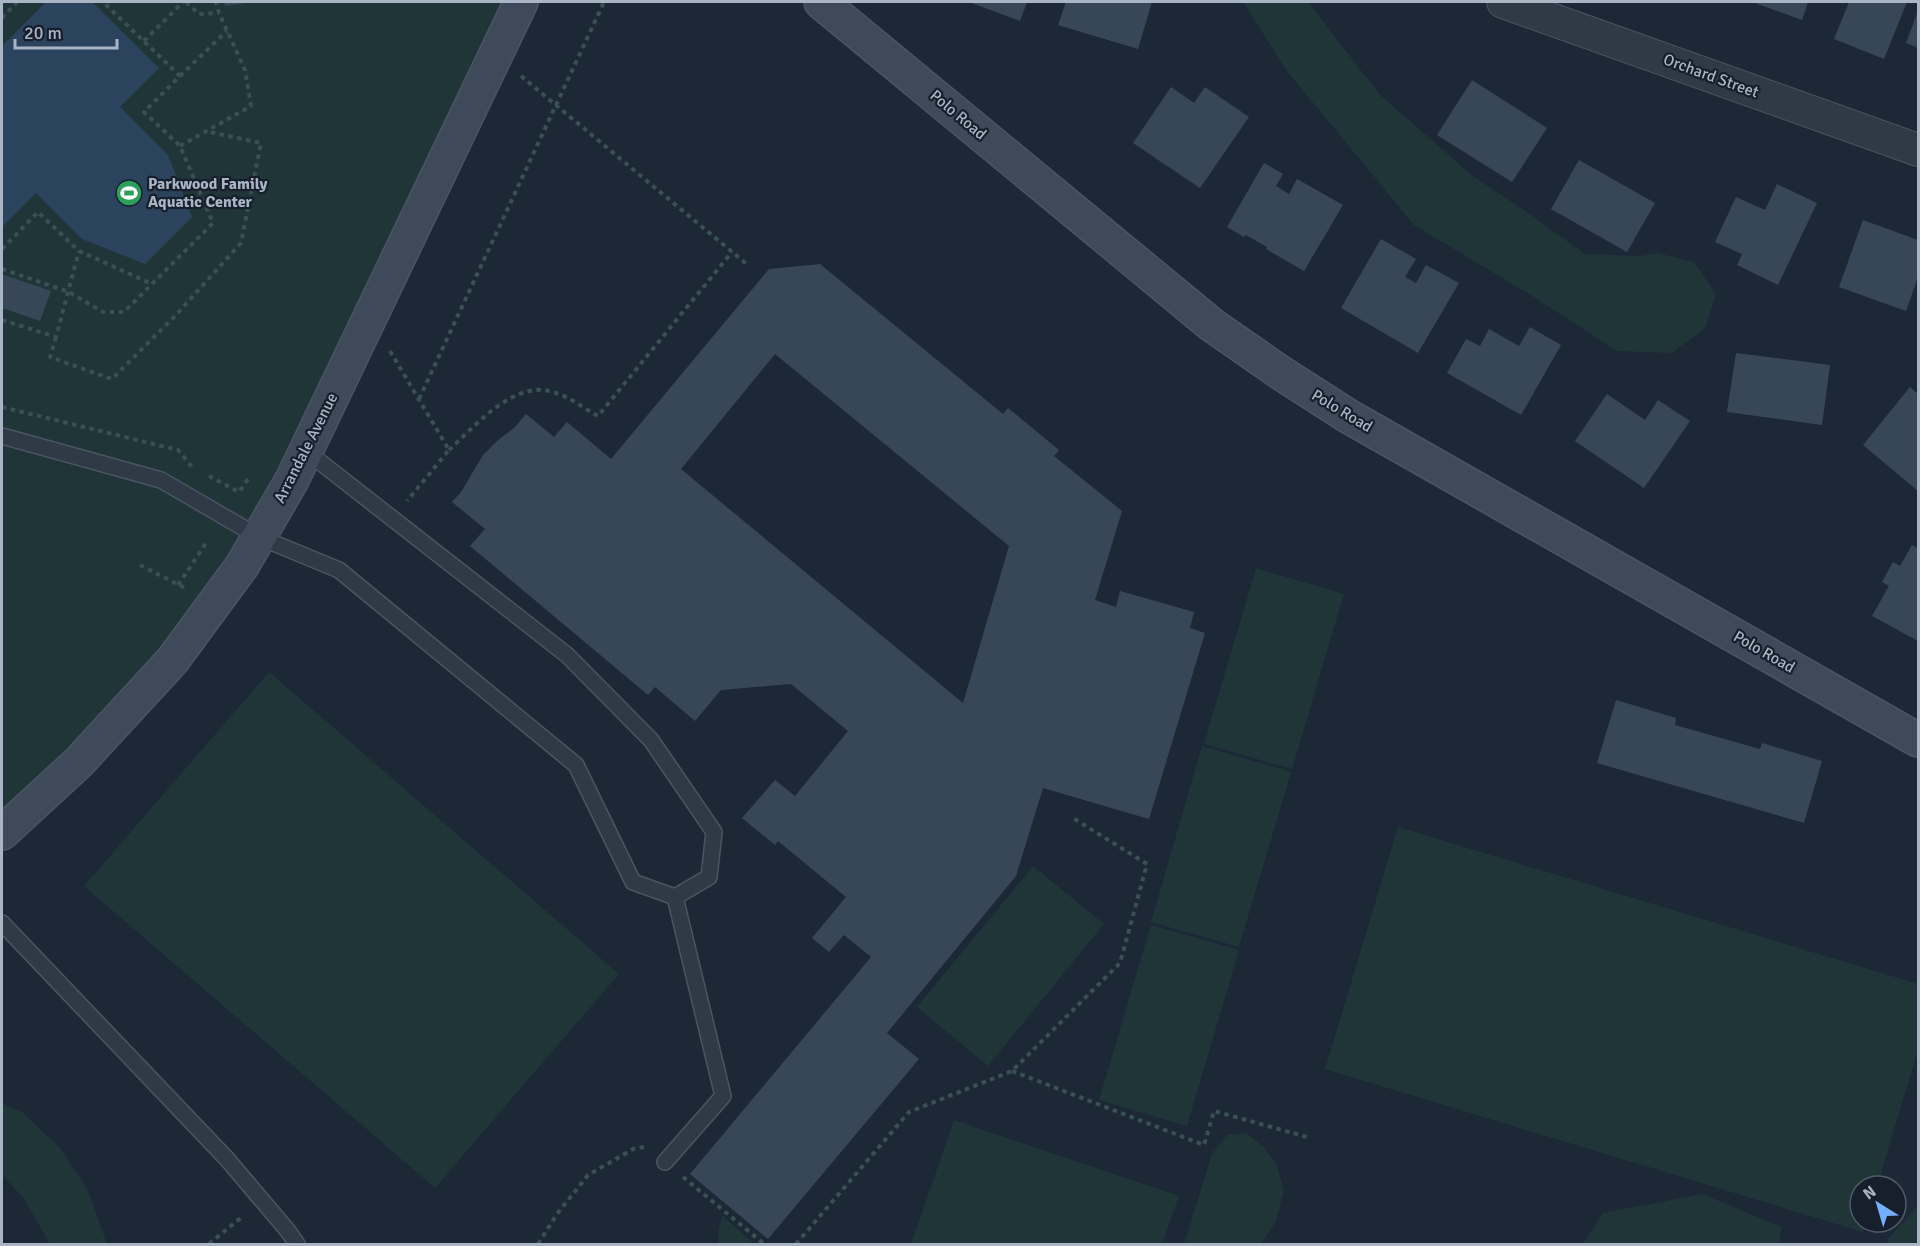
<svg xmlns="http://www.w3.org/2000/svg" width="1920" height="1246" font-family="Signika,sans-serif">
<style>
.green{fill:#1f3538}
.water{fill:#2c435e}
.building{fill:#384758;fill-rule:evenodd}
.lines{fill:none;stroke-linecap:round;stroke-linejoin:round}
.lane-casing{stroke:#4b5562;stroke-width:18}
.street-casing{stroke:#4b5562;stroke-width:34}
.secondary-casing{stroke:#4b5562;stroke-width:36}
.path{stroke:#395152;stroke-width:4;stroke-dasharray:4.5 4.5;stroke-linecap:butt}
.lane{stroke:#303a47;stroke-width:15}
.street{stroke:#303a47;stroke-width:32}
.secondary{stroke:#3e495a;stroke-width:33}
.labels{text-anchor:middle;dominant-baseline:central;stroke-width:4.5;stroke-linejoin:round;paint-order:stroke}
.street-label{font-size:16px;fill:#a9b5c5;stroke:#161f2b}
.poi-label{font-size:16px;font-weight:bold;fill:#a9b5c5;stroke:#161f2b;text-anchor:start}
</style>
<rect width="100%" height="100%" fill="#1d2837"/>
<g class="green">
<path d="M2,2H521L242,566L2,833Z"/>
<path d="M1243,2H1308L1380,95L1473,176L1524,210L1585,254L1641,256L1657,253L1694,262L1716,294L1705,328L1672,353L1617,351L1529,294L1414,225L1286,70Z"/>
<path d="M1256,568L1344,594L1292,769L1204,744Z"/>
<path d="M269,672L619,974L435,1188L84,886Z"/>
<path d="M1202,746L1291,772L1239,947L1151,922Z"/>
<path d="M1398,827L1918,984V1050L1877,1186H1860V1222H1866L1863,1232L1325,1069Z"/>
<path d="M1033,866L1104,924L988,1066L917,1007Z"/>
<path d="M1151,925L1239,950L1187,1126L1099,1100Z"/>
<path d="M2,1103L22,1112L60,1148L87,1188L107,1244H50L23,1197L2,1175Z"/>
<path d="M954,1120L1179,1196L1162,1244H911Z"/>
<path d="M1246,1133L1264,1147L1277,1166L1284,1191L1275,1223L1261,1244H1184L1212,1154L1227,1135Z"/>
<path d="M1702,1194L1782,1227L1779,1244H1583L1603,1213Z"/>
<path d="M1918,1206V1244H1887L1888,1239Z"/>
<path d="M722,1215L754,1244H719L718,1234Z"/>
</g>
<path class="water" d="M46,2H92L159,68L120,107L168,155L192,217L145,264L82,239L36,193L2,227V46Z"/>
<g class="building">
<path d="M224,2H247V3L225,6Z"/>
<path d="M969,2H1027L1020,21Z"/>
<path d="M1066,2H1152L1138,49L1058,25Z"/>
<path d="M1752,2H1808L1802,20Z"/>
<path d="M1849,2H1907L1884,59L1834,39Z"/>
<path d="M1918,11V48L1906,43Z"/>
<path d="M1472,80L1547,128L1512,182L1437,135Z"/>
<path d="M1171,87L1194,103L1205,87L1249,117L1200,188L1133,143Z"/>
<path d="M1579,160L1655,203L1627,252L1551,209Z"/>
<path d="M1264,163L1283,174L1276,186L1289,194L1297,179L1343,205L1304,271L1266,249L1267,247L1246,235L1244,237L1227,227Z"/>
<path d="M1777,184L1817,203L1778,285L1737,265L1742,254L1715,242L1736,197L1765,210Z"/>
<path d="M1863,220L1918,240V277L1906,311L1839,287Z"/>
<path d="M1381,239L1416,259L1405,277L1416,283L1426,265L1459,283L1418,353L1341,308Z"/>
<path d="M820,264L1003,414L1008,408L1059,450L1054,456L1122,511L1095,600L1116,607L1120,591L1194,612L1190,628L1205,633L1149,819L1043,788L1016,876L887,1033L919,1059L768,1239L690,1174L871,957L844,935L829,952L812,938L846,897L778,841L775,845L742,818L775,780L795,796L848,731L791,684L721,690L695,721L655,687L648,695L470,546L485,529L452,502L461,492L483,455L497,441L515,427L526,414L554,437L567,422L611,459L769,269ZM775,354L1009,546L963,703L681,469Z"/>
<path d="M2,274L51,291L40,321L2,308Z"/>
<path d="M1530,327L1561,345L1521,415L1447,373L1466,339L1480,346L1489,329L1519,346Z"/>
<path d="M1736,353L1830,365L1822,425L1727,412Z"/>
<path d="M1910,387L1918,394V491L1863,445Z"/>
<path d="M1607,394L1645,420L1658,400L1690,421L1644,488L1575,441Z"/>
<path d="M1912,545L1918,548V641L1872,616L1889,586L1882,582L1893,562L1900,566Z"/>
<path d="M1616,700L1676,718L1675,725L1760,749L1762,743L1822,761L1804,823L1597,763Z"/>
</g>
<g class="lines">
<defs>
<g id="lane">
<path d="M2,436L161,480L259,537L339,570L576,765L633,882L675,897L709,877L714,832L651,740L567,655L306,451"/>
<path d="M2,923L227,1159L288,1231L297,1244"/>
<path d="M665,1162L723,1096L675,897"/>
</g>
<path id="street" d="M1503,2L1918,150"/>
<g id="secondary">
<path d="M821,2L1212,325L1281,373L1348,416L1918,740"/>
<path d="M2,833L79,762L172,661L242,566L292,480L521,2"/>
</g>
</defs>
<use href="#lane" class="lane-casing"/>
<use href="#street" class="street-casing"/>
<use href="#secondary" class="secondary-casing"/>
<g class="path">
<path d="M186,2L199,14L219,13"/>
<path d="M2,18L17,2"/>
<path d="M144,41L183,2"/>
<path d="M180,76L227,31"/>
<path d="M521,76L749,266"/>
<path d="M180,146L251,106L245,70L219,13L216,2"/>
<path d="M2,249L38,212L79,251L152,284"/>
<path d="M2,269L69,292L103,312H124L213,223L180,146L144,112L180,76L103,2"/>
<path d="M2,320L56,337L79,251"/>
<path d="M56,337L50,357L112,379L175,316L241,243L261,143L205,131"/>
<path d="M390,351L449,450L407,501"/>
<path d="M419,399L604,2"/>
<path d="M2,407L178,450L192,467"/>
<path d="M449,450C473,428 512,382 549,391C566,394 583,408 598,416L732,252"/>
<path d="M209,476L239,492L250,476"/>
<path d="M140,565L185,588"/>
<path d="M178,585L206,543"/>
<path d="M1012,1071L1204,1145L1214,1111L1307,1137"/>
<path d="M683,1177L764,1244"/>
<path d="M209,1244L243,1216"/>
<path d="M538,1244L557,1214L588,1175L633,1149L644,1147"/>
<path d="M796,1244L909,1112L1012,1071L1120,963L1147,864L1073,818"/>
</g>
<use href="#lane" class="lane"/>
<use href="#street" class="street"/>
<use href="#secondary" class="secondary"/>
</g>
<defs>
<symbol id="stadium-disc" viewBox="-11 -11 22 22"><circle r="9.5" fill="#2e9e5b" stroke="#161f2b"/><path d="M0-5a6.5 5 0 1 0 0 10a6.5 5 0 1 0 0-10ZM-3.5-1.8h7v3.6h-7Z" fill="#fff"/></symbol>
</defs>
<g fill-rule="evenodd">
<use href="#stadium-disc" x="114" y="178" width="30" height="30"/>
</g>
<g class="labels">
<g class="street-label">
<text transform="translate(1711 76) rotate(20)">Orchard Street</text>
<text transform="translate(958 115) rotate(40)">Polo Road</text>
<text transform="translate(1342 411) rotate(31)">Polo Road</text>
<text transform="translate(306 448) rotate(-63)">Arrandale Avenue</text>
<text transform="translate(1764 652) rotate(30)">Polo Road</text>
</g>
<g class="poi-label">
<text x="148" y="184">Parkwood Family<tspan x="148" dy="18">Aquatic Center</tspan></text>
</g>
</g>
<rect width="1920" height="1246" fill="none" stroke="#a9b5c5" stroke-width="6"/>
<g transform="translate(1878 1204) rotate(323)"><circle r="28" fill="#161f2b" stroke="#515b69" stroke-width="1.5"/>
<path d="M0-4.5L10 22L0 15L-10 22Z" fill="#74aeff"/>
<text y="-9" font-size="16" font-weight="bold" text-anchor="middle" fill="#a9b5c5">N</text>
</g>
<path d="M15 39v9h102v-9" fill="none" stroke="#a9b5c5" stroke-width="3"/>
<text x="24" y="39" font-size="18" fill="#a9b5c5" stroke="#161f2b" stroke-width="4.5" paint-order="stroke">20 m</text>
</svg>
